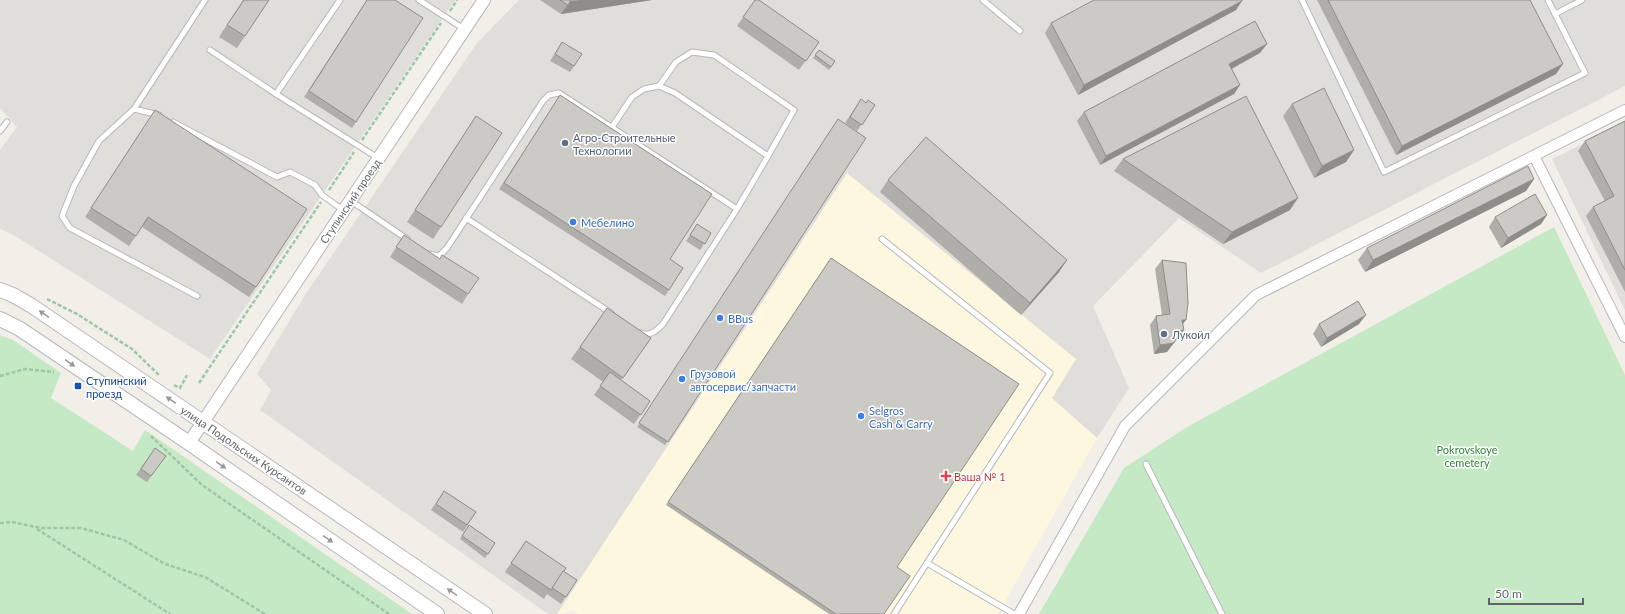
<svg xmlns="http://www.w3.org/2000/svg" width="1625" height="614" font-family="Lato,sans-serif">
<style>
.commercial{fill:#fef7e0}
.industrial{fill:#e0deda}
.green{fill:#c5e8c5}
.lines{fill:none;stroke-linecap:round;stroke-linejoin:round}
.service-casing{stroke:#b5b8bc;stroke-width:7}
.minor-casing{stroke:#b5b8bc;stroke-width:12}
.tertiary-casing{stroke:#b5b8bc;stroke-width:14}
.secondary-casing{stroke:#b6babf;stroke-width:16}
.path{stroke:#9cc7a9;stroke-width:2.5;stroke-dasharray:4 2;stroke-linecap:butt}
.service{stroke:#fff;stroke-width:5}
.minor{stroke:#fff;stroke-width:10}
.tertiary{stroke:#fff;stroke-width:12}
.secondary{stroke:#fff;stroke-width:14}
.wall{fill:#afaea9}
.shaded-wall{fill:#8f8d8a}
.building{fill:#cccac5;stroke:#8f8d8a}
.oneway{fill:#979a9d}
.service-dot{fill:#5c6f8a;stroke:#fff;stroke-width:1.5}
.shop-dot{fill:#3f7fe0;stroke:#fff;stroke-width:1.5}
.transit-dot{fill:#1a4fb4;stroke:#fff;stroke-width:1.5}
.health-dot{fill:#e0444e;stroke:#fff;stroke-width:1.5}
.labels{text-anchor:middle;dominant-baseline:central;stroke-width:3;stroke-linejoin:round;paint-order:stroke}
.service-label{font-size:11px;fill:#4e5e75;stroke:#fff;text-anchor:start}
.street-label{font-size:11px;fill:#5f6368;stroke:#fff}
.shop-label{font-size:11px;fill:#366cbe;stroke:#fff;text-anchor:start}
.transit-label{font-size:11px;fill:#164399;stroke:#fff;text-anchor:start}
.park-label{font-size:11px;fill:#348238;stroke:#fff}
.health-label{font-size:11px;fill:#be3a42;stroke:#fff;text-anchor:start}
</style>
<rect width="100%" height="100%" fill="#f1efe8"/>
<path class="commercial" d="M847,173L1077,359L1053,398L1097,438L998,614H578L572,610L563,614H557Z"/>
<g class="industrial">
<path d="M0,0H455L210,359L15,236L0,229V150L17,127L0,108Z"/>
<path d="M519,0H1625V86L1261,273L1179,218L1093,306L1129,388L1097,438L1052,398L1076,359L847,173L557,614H548L260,410L271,390L257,374L305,295L477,43Z"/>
<path d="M1625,123V310L1552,159Z"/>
</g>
<g class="green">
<path d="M1554,227L1625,375V614H1039L1124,468L1187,427Z"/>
<path d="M0,335L13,340L61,373L51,398L133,451L145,430L412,614H0Z"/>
</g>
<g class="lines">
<defs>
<g id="service">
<path d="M340,0L276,94L378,158"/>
<path d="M419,0L464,29"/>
<path d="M983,0L1020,31"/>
<path d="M1302,0L1384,172L1585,73L1548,0"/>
<path d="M1555,14L1582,0"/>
<path d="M210,50L276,94"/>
<path d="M659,86L676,62L692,52L714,55L794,110L768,156"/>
<path d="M134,109L205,0"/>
<path d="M159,115L134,109L99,141L74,186L62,216L70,228L197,296"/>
<path d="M173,122L277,177L290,172L315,185L322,195L343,210"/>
<path d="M612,127L632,97L644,89L659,86L675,93L768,156L737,209L663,324C657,330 650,337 641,333"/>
<path d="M0,131L7,122"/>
<path d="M351,201L407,239"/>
<path d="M466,218L611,313"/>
<path d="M882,239L1050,373L894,614"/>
<path d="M429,254L439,256L447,248L543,101L549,95L559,93L737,209"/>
<path d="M1146,464L1222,614"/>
<path d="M927,563L1014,614"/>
</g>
<g id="minor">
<path d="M1534,156L1625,337"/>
<path d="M1019,614L1125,426L1256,295L1625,110"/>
</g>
<path id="tertiary" d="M189,443L484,0"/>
<g id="secondary">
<path d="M0,290L13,295L32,306L485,614"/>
<path d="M0,319L20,329L189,443L437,614"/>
</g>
</defs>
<use href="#service" class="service-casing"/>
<use href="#minor" class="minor-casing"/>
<use href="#tertiary" class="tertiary-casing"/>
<use href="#secondary" class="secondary-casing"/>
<g class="path">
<path d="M450,11L457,0"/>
<path d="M362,140L441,23"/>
<path d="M329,190L354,152"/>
<path d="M47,299L77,314L132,349L160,376"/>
<path d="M0,376L25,369L54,372"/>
<path d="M199,383L321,202"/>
<path d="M174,385L180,388L187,375"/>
<path d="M151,436L202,485L389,614"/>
<path d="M0,523L12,522L41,528H81L124,540L165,564L205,577L265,614"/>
<path d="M37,529L170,614"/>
</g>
<use href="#service" class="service"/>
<use href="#minor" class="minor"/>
<use href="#tertiary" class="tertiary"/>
<use href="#secondary" class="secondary"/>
</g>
<g class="wall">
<path d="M243,0H269L237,48L219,37Z"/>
<path d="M367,0L356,122L352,128L304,97Z"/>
<path d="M540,0H652L561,14Z"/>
<path d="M755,0L819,42L799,70L737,26Z"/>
<path d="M1317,0H1530L1556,74L1396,155Z"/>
<path d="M1236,10L1078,95L1045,33L1051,23Z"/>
<path d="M562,42L574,66L570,72L550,61Z"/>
<path d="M819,50L835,61L829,70L813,58Z"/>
<path d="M1260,53L1232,69L1240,85L1234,94L1100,165L1077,121L1084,112Z"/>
<path d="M861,99L866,103L875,105L857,131L845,123Z"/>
<path d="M556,102L670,259L669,290L665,296L499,189Z"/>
<path d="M1292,104L1354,150L1346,162L1314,178L1283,116Z"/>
<path d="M155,110L256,287L249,297L142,227L129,246L85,217Z"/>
<path d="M476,116L441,227L433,239L407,222Z"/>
<path d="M838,119L866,138L665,445L637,427Z"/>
<path d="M1625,121V292L1586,216L1593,207L1605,201L1578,151L1585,141Z"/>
<path d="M1123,159L1290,210L1223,244L1114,171Z"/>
<path d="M1534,179L1526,191L1365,272L1358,260L1367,248Z"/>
<path d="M888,180L1067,260L1059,272L1021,315L880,192Z"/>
<path d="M1547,215L1541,224L1501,248L1489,227L1495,217Z"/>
<path d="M697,224L711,233L700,250L686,241Z"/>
<path d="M404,235L468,294L462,304L390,257Z"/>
<path d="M831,258L897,567L884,614H829L666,505Z"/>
<path d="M1162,260L1183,324L1177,340H1175L1167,352L1154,354L1150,325L1156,316L1162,315L1155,269Z"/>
<path d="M607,308L651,338L621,380L650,401L634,424L594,395L603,382L571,359Z"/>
<path d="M1319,324H1359L1321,347L1313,334Z"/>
<path d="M155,448L166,456L147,482L136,475Z"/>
<path d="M444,491L476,512L463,532L431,510Z"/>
<path d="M469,525L495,543L485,558L460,539Z"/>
<path d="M526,541L563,571L577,580L561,604L547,594L544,599L505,572Z"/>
</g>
<g class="shaded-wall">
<path d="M584,0H652L561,14L570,2Z"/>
<path d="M1242,1L1236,10L1078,95L1084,85Z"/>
<path d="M1267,44L1260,53L1223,73L1229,64Z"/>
<path d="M1563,64L1556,74L1396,155L1402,146Z"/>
<path d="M1240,85L1234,94L1100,165L1106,156Z"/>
<path d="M1354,150L1346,162L1314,178L1322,166Z"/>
<path d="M1534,179L1526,191L1365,272L1373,260Z"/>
<path d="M1298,198L1290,210L1223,244L1232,232Z"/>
<path d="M1547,215L1541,224L1501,248L1508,238Z"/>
<path d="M1067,260L1059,272L1021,315L1030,303Z"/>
<path d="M1366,315L1359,324L1321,347L1327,338Z"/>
<path d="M1182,320H1186L1179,329Z"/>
<path d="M1184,330L1177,340H1173L1180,331Z"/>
<path d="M1174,343L1167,352L1154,354L1160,345Z"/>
</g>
<g class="building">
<path d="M244,0H269L245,36L227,25Z"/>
<path d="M367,0H395L423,18L356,122L309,91Z"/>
<path d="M560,0H571L568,5Z"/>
<path d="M571,0H584L570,2Z"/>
<path d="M755,0H759L819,42L806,61L743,17Z"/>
<path d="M1094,0H1242V1L1084,85L1051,23Z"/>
<path d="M1328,0H1530L1563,64L1402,146Z"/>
<path d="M1255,21L1267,44L1229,64L1240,85L1106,156L1084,112Z"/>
<path d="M562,42L582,54L574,66L555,54Z"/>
<path d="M819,50L835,61L831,67L815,55Z"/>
<path d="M1324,88L1354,150L1322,166L1292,104Z"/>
<path d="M560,95L712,194L670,259L683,268L669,290L504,183Z"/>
<path d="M1246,96L1298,198L1232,232L1123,159Z"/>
<path d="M861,99L866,103L868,100L875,105L862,125L850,117Z"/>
<path d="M155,110L307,209L256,287L148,217L136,236L91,208Z"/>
<path d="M476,116L502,133L441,227L415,210Z"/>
<path d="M838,119L866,138L668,442L639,423Z"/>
<path d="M1625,121V270L1593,207L1614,196L1585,141Z"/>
<path d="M926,137L1067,260L1030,303L888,180Z"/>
<path d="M1528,166L1534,179L1373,260L1367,248Z"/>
<path d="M1535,194L1547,215L1508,238L1495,217Z"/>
<path d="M697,224L711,233L705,244L690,235Z"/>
<path d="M404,235L440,259L442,255L479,278L468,294L396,247Z"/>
<path d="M831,258L1019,384L897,567L910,576L884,614H836L668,502Z"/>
<path d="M1162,260L1186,263L1188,303L1186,320H1182L1184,330L1180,331L1174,343L1160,345L1156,316L1170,314Z"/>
<path d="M1358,301L1366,315L1327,338L1319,324Z"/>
<path d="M607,308L651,338L623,378L580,347Z"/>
<path d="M610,372L650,401L641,415L600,386Z"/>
<path d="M155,448L166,456L151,476L141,469Z"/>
<path d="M444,491L476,512L467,525L436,504Z"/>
<path d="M469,525L495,543L488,554L462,536Z"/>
<path d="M526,541L566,568L551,590L511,563Z"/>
<path d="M563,571L577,580L566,597L552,588Z"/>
</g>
<defs><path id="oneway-solid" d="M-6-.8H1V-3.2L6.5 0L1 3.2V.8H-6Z"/></defs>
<g class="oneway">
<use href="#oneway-solid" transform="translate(44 314) rotate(-146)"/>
<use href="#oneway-solid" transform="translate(70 363) rotate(34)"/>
<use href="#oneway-solid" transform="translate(171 400) rotate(-146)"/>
<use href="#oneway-solid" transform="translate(221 465) rotate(35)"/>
<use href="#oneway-solid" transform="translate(328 539) rotate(35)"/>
<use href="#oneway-solid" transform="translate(452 592) rotate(-146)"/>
</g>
<g class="service-dot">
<circle cx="565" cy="143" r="4"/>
<circle cx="1164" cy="334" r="4"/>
</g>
<g class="shop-dot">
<circle cx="573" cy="222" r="4"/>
<circle cx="720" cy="318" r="4"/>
<circle cx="682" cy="379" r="4"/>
<circle cx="861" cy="416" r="4"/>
</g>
<rect class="transit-dot" x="74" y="382" width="8" height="8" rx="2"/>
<path class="health-dot" d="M944 470h4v4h4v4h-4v4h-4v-4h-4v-4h4z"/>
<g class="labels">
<g class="service-label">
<text x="573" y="137">Агро-Строительные<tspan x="573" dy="13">Технологии</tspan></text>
<text x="1172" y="334">Лукойл</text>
</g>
<g class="street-label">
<text transform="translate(350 201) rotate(-56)">Ступинский проезд</text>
<text transform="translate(244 450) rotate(34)">улица Подольских Курсантов</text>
</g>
<g class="shop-label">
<text x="581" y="222">Мебелино</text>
<text x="728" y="318">BBus</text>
<text x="690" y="373">Грузовой<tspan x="690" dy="13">автосервис/запчасти</tspan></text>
<text x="869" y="410">Selgros<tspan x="869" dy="13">Cash &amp; Carry</tspan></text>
</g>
<g class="transit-label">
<text x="86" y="380">Ступинский<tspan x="86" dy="13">проезд</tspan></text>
</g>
<g class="park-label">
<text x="1467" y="449">Pokrovskoye<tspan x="1467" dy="13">cemetery</tspan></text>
</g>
<g class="health-label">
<text x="954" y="476">Ваша № 1</text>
</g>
</g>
<path d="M1489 598v6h94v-6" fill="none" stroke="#5f6368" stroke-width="2"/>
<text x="1495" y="598" font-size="12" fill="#5f6368" stroke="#ffffff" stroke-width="3" paint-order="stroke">50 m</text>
</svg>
